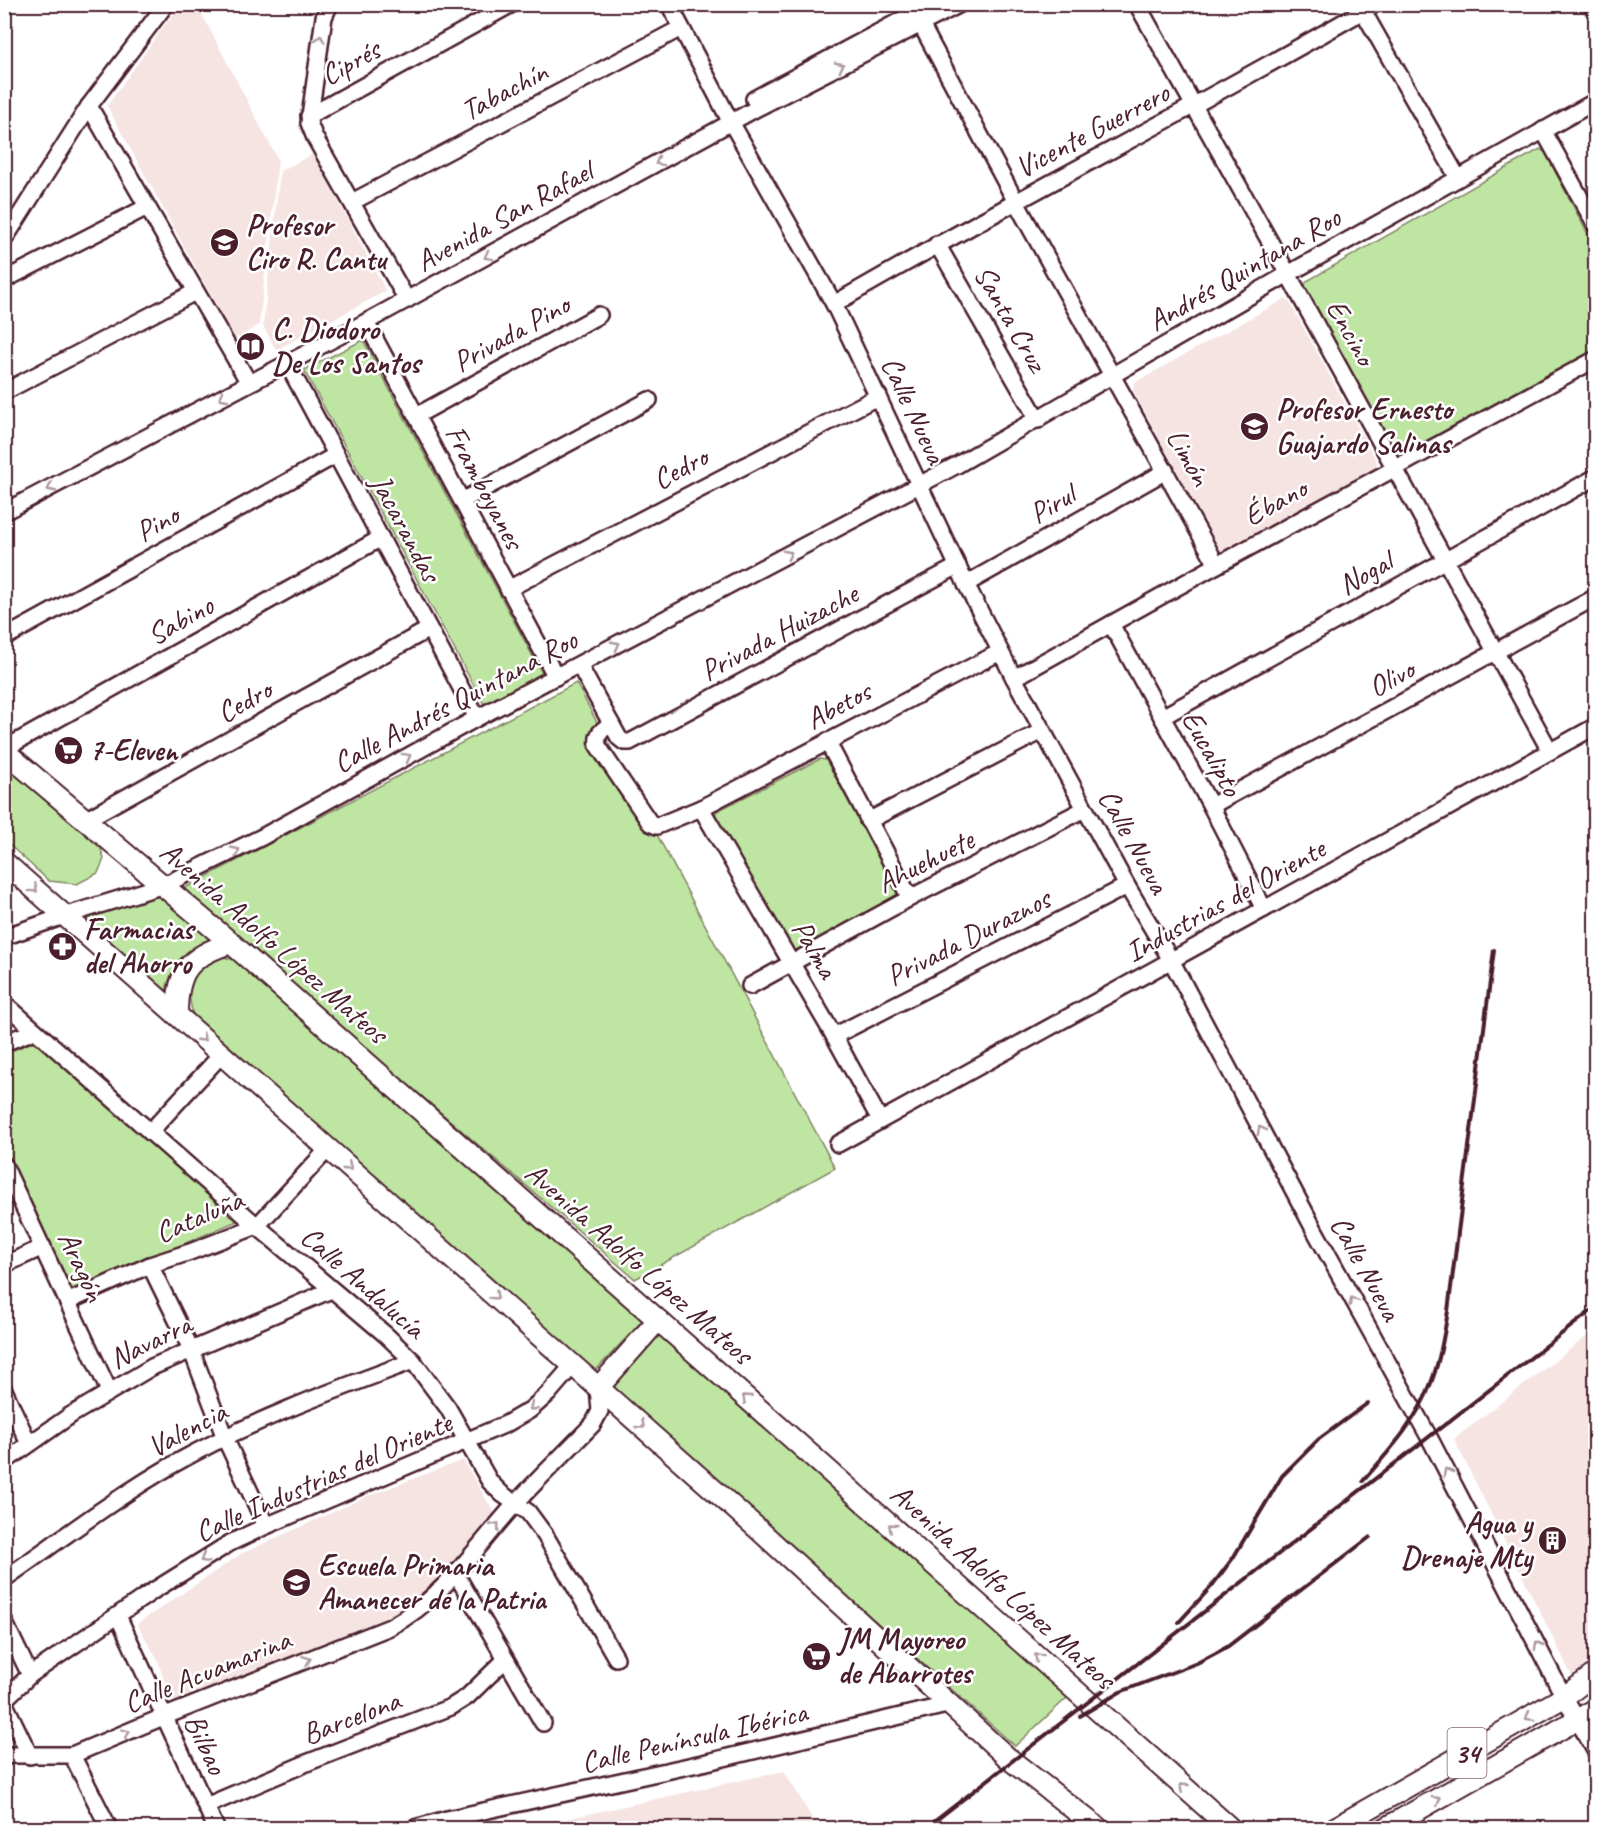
<svg xmlns="http://www.w3.org/2000/svg" width="1600" height="1833" font-family="Caveat,sans-serif">
<style>
.built{fill:#f5e4e2}
.green{fill:#bee6a2;stroke:#848266;stroke-width:1.5}
.lines{fill:none;stroke-linecap:round;stroke-linejoin:round}
.minor-casing{stroke:#4a1f2b;stroke-width:20}
.major-casing{stroke:#4a1f2b;stroke-width:24}
.minor{stroke:#fff;stroke-width:15}
.major{stroke:#fff;stroke-width:20}
.rail{stroke:#4a1f2b;stroke-width:4}
.oneway{stroke:#ae9aa0}
.labels{text-anchor:middle;dominant-baseline:central;stroke-width:5;stroke-linejoin:round;paint-order:stroke}
.shield{fill:#fff;stroke:#80626b;stroke-width:1.5}
.shield-label{font-size:28px;font-weight:bold;fill:#4a1f2b}
.street-label{font-size:30px;fill:#4a1f2b;stroke:#fff}
.poi-label{font-size:30px;font-weight:bold;fill:#4a1f2b;stroke:#fff;text-anchor:start}
</style>
<rect width="100%" height="100%" fill="#fff"/>
<filter id="ink" filterUnits="userSpaceOnUse"><feTurbulence type="fractalNoise" baseFrequency=".0167" numOctaves="2"/><feDisplacementMap in="SourceGraphic" scale="12" xChannelSelector="R" yChannelSelector="G"/><feConvolveMatrix kernelMatrix="1 2 1 2 8 2 1 2 1" color-interpolation-filters="sRGB"/></filter>
<g filter="url(#ink)">
<g class="built">
<path d="M179,5H197L278,160L259,325L235,339L107,106Z"/>
<path d="M313,154L386,291L276,350L263,326L280,171Z"/>
<path d="M1285,299L1289,301L1377,462L1375,470L1225,552L1221,551L1133,390L1134,383Z"/>
<path d="M1595,1330V1657L1572,1676L1454,1439Z"/>
<path d="M463,1460L495,1514L418,1601L404,1610L171,1703L157,1658L137,1624L241,1554L368,1496Z"/>
<path d="M784,1771L818,1828H525Z"/>
</g>
<g class="green">
<path d="M1540,149L1545,152L1595,248V357L1398,458L1303,288L1307,281Z"/>
<path d="M363,340L544,677L486,708L304,370Z"/>
<path d="M576,683L835,1168L635,1279L181,890Z"/>
<path d="M820,759L826,760L899,894L896,901L795,953L787,949L714,817L717,811Z"/>
<path d="M5,760L99,843L104,859L98,873L77,884L49,881L5,841Z"/>
<path d="M164,895L218,939C187,948 172,962 165,994L79,918Z"/>
<path d="M223,957L236,960L644,1319L594,1372L194,1019C185,986 185,965 223,957Z"/>
<path d="M35,1041L237,1221L72,1292L5,1148L4,1054Z"/>
<path d="M658,1333L1069,1696L1015,1746L609,1383Z"/>
</g>
<g class="lines">
<defs>
<g id="minor">
<path d="M330,4L324,17L309,123L315,138L407,300"/>
<path d="M669,4L727,115L834,304L966,584L1014,678L1127,886L1171,960L1315,1231L1429,1437L1564,1697L1596,1752"/>
<path d="M910,4L1016,202L1217,565"/>
<path d="M1137,4L1288,274L1550,751"/>
<path d="M1359,4L1458,178"/>
<path d="M1591,4L1596,13"/>
<path d="M754,99L931,4"/>
<path d="M89,106L249,383"/>
<path d="M309,116L512,4"/>
<path d="M1543,130L1596,226"/>
<path d="M352,202L681,28"/>
<path d="M4,240L89,106L166,4"/>
<path d="M937,244L1038,420"/>
<path d="M4,280L147,207"/>
<path d="M834,304C1012,200 1196,108 1375,4"/>
<path d="M366,322L556,677"/>
<path d="M287,363L477,718"/>
<path d="M4,392L195,292"/>
<path d="M416,416L599,315"/>
<path d="M463,500L649,400"/>
<path d="M4,512L366,322L759,107L960,4"/>
<path d="M966,584L1166,471"/>
<path d="M508,589L879,396"/>
<path d="M1111,624L1211,806L1264,909"/>
<path d="M4,638L336,455"/>
<path d="M579,665L619,738L624,742H630L958,566"/>
<path d="M1014,678L1217,565L1596,359"/>
<path d="M1162,717L1596,477"/>
<path d="M611,724C602,730 596,733 598,746L650,823L657,826L701,808L1000,652"/>
<path d="M827,741L910,898"/>
<path d="M4,749L381,538"/>
<path d="M1211,806L1596,597"/>
<path d="M701,808L834,1036L880,1120"/>
<path d="M85,820L429,629"/>
<path d="M868,821L1042,731"/>
<path d="M4,937L64,916L164,885L262,837L477,718L957,465L1288,274L1596,101"/>
<path d="M750,986L910,898L1085,809"/>
<path d="M4,1003L257,1226L386,1335L413,1361L448,1408L490,1482L502,1494L528,1512L545,1535L616,1658"/>
<path d="M834,1036L1127,886"/>
<path d="M4,1043L34,1031"/>
<path d="M150,1132L221,1055"/>
<path d="M838,1144L1596,726"/>
<path d="M4,1165L109,1391"/>
<path d="M4,1265L43,1247"/>
<path d="M150,1265L191,1349L225,1438L266,1526"/>
<path d="M69,1301L150,1265L190,1252L257,1226L328,1149"/>
<path d="M4,1390L29,1444"/>
<path d="M4,1462L71,1415L152,1367L331,1290"/>
<path d="M456,1574L543,1723"/>
<path d="M4,1579C60,1540 115,1498 174,1464C250,1421 332,1391 413,1361"/>
<path d="M118,1616L216,1828"/>
<path d="M4,1621L30,1675"/>
<path d="M4,1700L30,1675L153,1591L230,1543L266,1526L506,1424L530,1410L548,1394L573,1365"/>
<path d="M4,1702L30,1756"/>
<path d="M72,1755L109,1828"/>
<path d="M4,1757L12,1755H72L163,1717L390,1627C444,1598 476,1547 516,1503C541,1476 568,1450 593,1424L600,1411L598,1388"/>
<path d="M206,1806L309,1762L451,1707L467,1697L505,1660"/>
<path d="M415,1828L447,1819L707,1762L951,1704"/>
</g>
<g id="major">
<path d="M4,751L231,943L820,1463L1230,1828"/>
<path d="M4,862L758,1529L1008,1758L1098,1828"/>
<path d="M177,1014C177,971 189,956 231,943"/>
<path d="M598,1388L658,1320"/>
<path d="M1335,1828L1564,1697L1596,1673"/>
<path d="M1386,1828L1596,1709"/>
</g>
</defs>
<use href="#minor" class="minor-casing"/>
<use href="#major" class="major-casing"/>
<use href="#minor" class="minor"/>
<use href="#major" class="major"/>
<g class="rail">
<path d="M1363,1481C1389,1451 1417,1421 1431,1383C1440,1360 1444,1335 1448,1311L1494,950"/>
<path d="M1179,1622L1211,1587L1233,1558L1282,1476L1319,1439L1368,1403"/>
<path d="M1080,1716L1120,1692L1197,1663L1227,1647L1370,1537"/>
<path d="M926,1828L1596,1307"/>
</g>
</g>
<defs><path id="oneway-chevron" d="M-2-3.5L2.5 0L-2 3.5" fill="none" stroke-width="1.6" stroke-linecap="round" stroke-linejoin="round" transform="scale(1.5)"/></defs>
<g class="oneway">
<use href="#oneway-chevron" transform="translate(320 39) rotate(-81)"/>
<use href="#oneway-chevron" transform="translate(840 66) rotate(-27)"/>
<use href="#oneway-chevron" transform="translate(659 162) rotate(151)"/>
<use href="#oneway-chevron" transform="translate(488 256) rotate(151)"/>
<use href="#oneway-chevron" transform="translate(223 397) rotate(152)"/>
<use href="#oneway-chevron" transform="translate(51 488) rotate(152)"/>
<use href="#oneway-chevron" transform="translate(788 554) rotate(-28)"/>
<use href="#oneway-chevron" transform="translate(616 645) rotate(-28)"/>
<use href="#oneway-chevron" transform="translate(407 757) rotate(-29)"/>
<use href="#oneway-chevron" transform="translate(236 851) rotate(-27)"/>
<use href="#oneway-chevron" transform="translate(34 889) rotate(42)"/>
<use href="#oneway-chevron" transform="translate(202 1038) rotate(43)"/>
<use href="#oneway-chevron" transform="translate(1261 1130) rotate(-118)"/>
<use href="#oneway-chevron" transform="translate(348 1167) rotate(41)"/>
<use href="#oneway-chevron" transform="translate(495 1296) rotate(42)"/>
<use href="#oneway-chevron" transform="translate(1353 1301) rotate(-119)"/>
<use href="#oneway-chevron" transform="translate(746 1398) rotate(-139)"/>
<use href="#oneway-chevron" transform="translate(533 1407) rotate(142)"/>
<use href="#oneway-chevron" transform="translate(641 1425) rotate(41)"/>
<use href="#oneway-chevron" transform="translate(1447 1472) rotate(-118)"/>
<use href="#oneway-chevron" transform="translate(496 1526) rotate(-50)"/>
<use href="#oneway-chevron" transform="translate(892 1527) rotate(-138)"/>
<use href="#oneway-chevron" transform="translate(204 1559) rotate(149)"/>
<use href="#oneway-chevron" transform="translate(1538 1645) rotate(-118)"/>
<use href="#oneway-chevron" transform="translate(1038 1657) rotate(-138)"/>
<use href="#oneway-chevron" transform="translate(307 1660) rotate(-21)"/>
<use href="#oneway-chevron" transform="translate(1529 1717) rotate(150)"/>
<use href="#oneway-chevron" transform="translate(126 1733) rotate(-23)"/>
<use href="#oneway-chevron" transform="translate(1183 1787) rotate(-138)"/>
<use href="#oneway-chevron" transform="translate(1437 1800) rotate(-30)"/>
</g>
</g>
<defs>
<symbol id="school-disc" viewBox="-11 -11 22 22"><circle r="9.5" fill="#4a1f2b" stroke="#fff"/><path d="M0-5L7-2L0 1L-7-2ZM-4 1L0 2.5L4 1V4Q0 6-4 4Z" fill="#fff"/></symbol>
<symbol id="library-disc" viewBox="-11 -11 22 22"><circle r="9.5" fill="#4a1f2b" stroke="#fff"/><path d="M-6-4Q-3-5.5-.7-3.5V5Q-3 3-6 4ZM6-4Q3-5.5 .7-3.5V5Q3 3 6 4Z" fill="#fff"/></symbol>
<symbol id="supermarket-disc" viewBox="-11 -11 22 22"><circle r="9.5" fill="#4a1f2b" stroke="#fff"/><path d="M-6-5.5h2.5l.6 2H6L4.5 2H-2.5L-4.4-4H-6ZM-1.5 3.2a1.3 1.3 0 1 0 .1 0ZM3 3.2a1.3 1.3 0 1 0 .1 0Z" fill="#fff"/></symbol>
<symbol id="pharmacy-disc" viewBox="-11 -11 22 22"><circle r="9.5" fill="#4a1f2b" stroke="#fff"/><path d="M-2-6h4v4h4v4h-4v4h-4v-4h-4v-4h4Z" fill="#fff"/></symbol>
<symbol id="building-disc" viewBox="-11 -11 22 22"><circle r="9.5" fill="#4a1f2b" stroke="#fff"/><path d="M-4-6H4V6H1V3H-1V6H-4ZM-2.5-4.3h1.7v1.8h-1.7ZM.8-4.3h1.7v1.8H.8ZM-2.5-1h1.7V.8h-1.7ZM.8-1h1.7V.8H.8Z" fill="#fff"/></symbol>
</defs>
<g fill-rule="evenodd">
<use href="#school-disc" x="208" y="226" width="33" height="33"/>
<use href="#library-disc" x="234" y="330" width="33" height="33"/>
<use href="#school-disc" x="1238" y="410" width="33" height="33"/>
<use href="#supermarket-disc" x="52" y="734" width="33" height="33"/>
<use href="#pharmacy-disc" x="46" y="930" width="33" height="33"/>
<use href="#building-disc" x="1536" y="1524" width="33" height="33"/>
<use href="#school-disc" x="280" y="1566" width="33" height="33"/>
<use href="#supermarket-disc" x="800" y="1640" width="33" height="33"/>
</g>
<g class="labels">
<rect class="shield" x="1447.5" y="1728" width="39" height="50" rx="4.5"/>
<g class="shield-label">
<text x="1467" y="1753">34</text>
</g>
<g class="street-label">
<text transform="translate(350 62) rotate(-29)">Ciprés</text>
<text transform="translate(504 91) rotate(-28)">Tabachín</text>
<text transform="translate(1092 130) rotate(-28)">Vicente Guerrero</text>
<text transform="translate(504 216) rotate(-29)">Avenida San Rafael</text>
<text transform="translate(1244 269) rotate(-30)">Andrés Quintana Roo</text>
<text transform="translate(1011 318) rotate(60)">Santa Cruz</text>
<text transform="translate(1351 332) rotate(61)">Encino</text>
<text transform="translate(511 333) rotate(-29)">Privada Pino</text>
<text transform="translate(914 410) rotate(65)">Calle Nueva</text>
<text transform="translate(1189 457) rotate(61)">Limón</text>
<text transform="translate(680 468) rotate(-28)">Cedro</text>
<text transform="translate(485 487) rotate(62)">Framboyanes</text>
<text transform="translate(1275 502) rotate(-29)">Ébano</text>
<text transform="translate(1052 504) rotate(-30)">Pirul</text>
<text transform="translate(157 523) rotate(-29)">Pino</text>
<text transform="translate(406 528) rotate(62)">Jacarandas</text>
<text transform="translate(1365 573) rotate(-29)">Nogal</text>
<text transform="translate(180 620) rotate(-29)">Sabino</text>
<text transform="translate(779 632) rotate(-28)">Privada Huizache</text>
<text transform="translate(1391 678) rotate(-28)">Olivo</text>
<text transform="translate(244 701) rotate(-29)">Cedro</text>
<text transform="translate(455 701) rotate(-28)">Calle Andrés Quintana Roo</text>
<text transform="translate(838 705) rotate(-28)">Abetos</text>
<text transform="translate(1212 753) rotate(61)">Eucalipto</text>
<text transform="translate(1134 841) rotate(61)">Calle Nueva</text>
<text transform="translate(925 861) rotate(-27)">Ahuehuete</text>
<text transform="translate(1225 900) rotate(-29)">Industrias del Oriente</text>
<text transform="translate(968 937) rotate(-27)">Privada Duraznos</text>
<text transform="translate(274 942) rotate(41)">Avenida Adolfo López Mateos</text>
<text transform="translate(815 949) rotate(60)">Palma</text>
<text transform="translate(199 1216) rotate(-23)">Cataluña</text>
<text transform="translate(639 1263) rotate(41)">Avenida Adolfo López Mateos</text>
<text transform="translate(82 1266) rotate(65)">Aragón</text>
<text transform="translate(1366 1268) rotate(61)">Calle Nueva</text>
<text transform="translate(363 1282) rotate(41)">Calle Andalucía</text>
<text transform="translate(150 1341) rotate(-26)">Navarra</text>
<text transform="translate(187 1429) rotate(-28)">Valencia</text>
<text transform="translate(323 1477) rotate(-24)">Calle Industrias del Oriente</text>
<text transform="translate(1003 1586) rotate(42)">Avenida Adolfo López Mateos</text>
<text transform="translate(207 1671) rotate(-22)">Calle Acuamarina</text>
<text transform="translate(351 1717) rotate(-21)">Barcelona</text>
<text transform="translate(694 1737) rotate(-13)">Calle Península Ibérica</text>
<text transform="translate(206 1744) rotate(65)">Bilbao</text>
</g>
<g class="poi-label">
<text x="246" y="225">Profesor<tspan x="246" dy="34">Ciro R. Cantu</tspan></text>
<text x="272" y="329">C. Diodoro<tspan x="272" dy="34">De Los Santos</tspan></text>
<text x="1276" y="409">Profesor Ernesto<tspan x="1276" dy="34">Guajardo Salinas</tspan></text>
<text x="89" y="750">7-Eleven</text>
<text x="84" y="929">Farmacias<tspan x="84" dy="34">del Ahorro</tspan></text>
<text x="1532" y="1523" text-anchor="end">Agua y<tspan x="1532" dy="34">Drenaje Mty</tspan></text>
<text x="318" y="1565">Escuela Primaria<tspan x="318" dy="34">Amanecer de la Patria</tspan></text>
<text x="838" y="1639">JM Mayoreo<tspan x="838" dy="34">de Abarrotes</tspan></text>
</g>
</g>
<rect width="1600" height="1833" fill="none" stroke="#fff" stroke-width="24"/>
<rect x="12" y="12" width="1576" height="1809" fill="none" stroke="#4a1f2b" stroke-width="2" filter="url(#ink)"/>
</svg>
